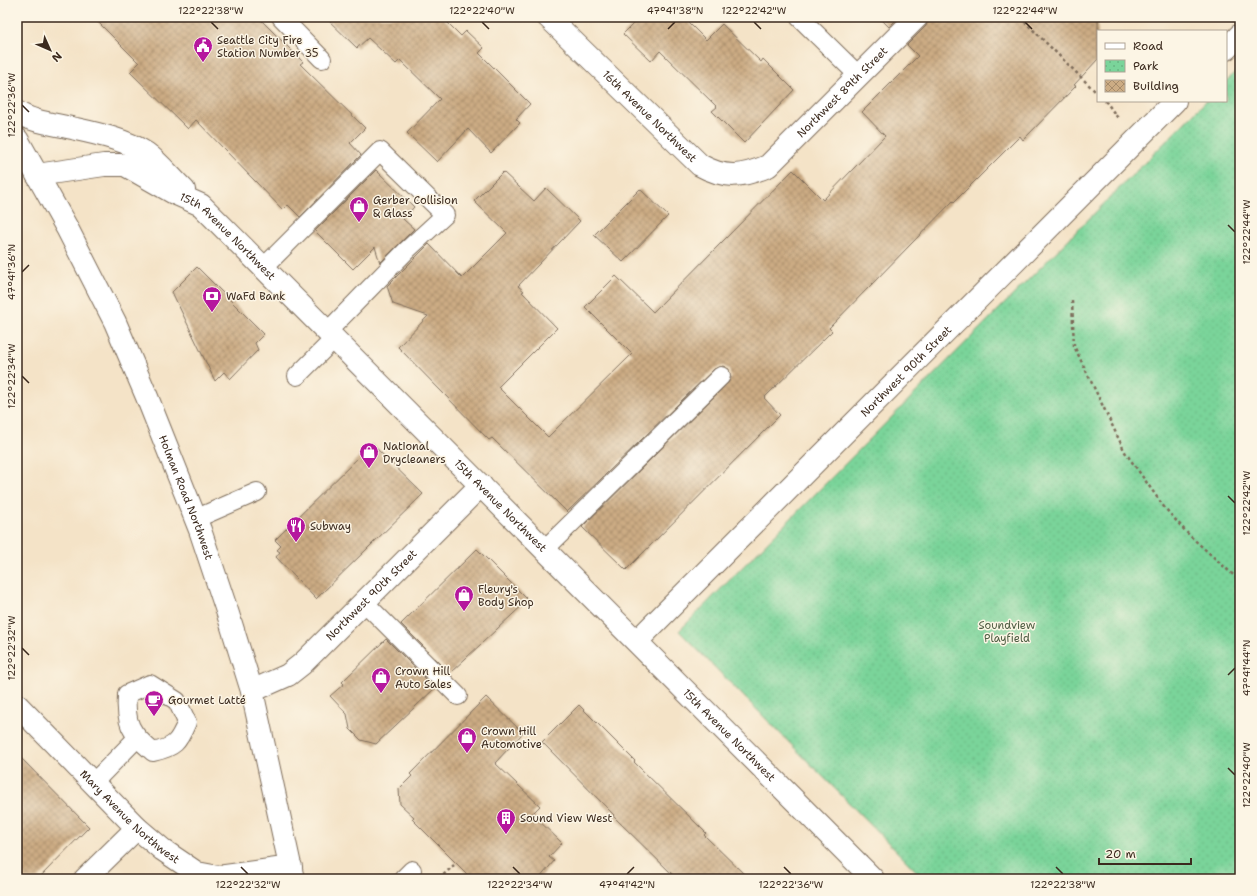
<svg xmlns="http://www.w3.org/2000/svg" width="1257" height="896" font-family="'Shantell Sans',sans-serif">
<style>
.park{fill:url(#park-dots);stroke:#5a7f5c}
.building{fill:url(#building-cross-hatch)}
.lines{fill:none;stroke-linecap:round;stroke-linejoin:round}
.service-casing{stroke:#7c6b59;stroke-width:20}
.minor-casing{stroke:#7c6b59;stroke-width:24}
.secondary-casing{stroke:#7c6b59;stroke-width:24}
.primary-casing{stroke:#7c6b59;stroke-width:24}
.path{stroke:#7c6b59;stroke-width:2.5;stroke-dasharray:3 3;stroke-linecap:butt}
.service{stroke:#fff;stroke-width:18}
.minor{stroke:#fff;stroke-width:22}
.secondary{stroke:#fff;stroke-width:22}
.primary{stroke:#fff;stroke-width:22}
.ticks{fill:none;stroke:#3b2a1e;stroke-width:1.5}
.labels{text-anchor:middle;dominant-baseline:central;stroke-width:3;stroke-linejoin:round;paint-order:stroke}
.poi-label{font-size:11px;fill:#3b2a1e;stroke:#fcf5e5;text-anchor:start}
.street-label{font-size:11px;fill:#3b2a1e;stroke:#fcf5e5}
.park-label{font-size:11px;fill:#4e5d43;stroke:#fcf5e5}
.neatline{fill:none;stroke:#3b2a1e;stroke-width:1.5}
.ticks-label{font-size:10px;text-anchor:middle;fill:#3b2a1e}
</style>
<defs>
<pattern id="park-dots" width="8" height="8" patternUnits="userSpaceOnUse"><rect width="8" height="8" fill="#7ad49a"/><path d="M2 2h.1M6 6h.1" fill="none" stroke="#6ab684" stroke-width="1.8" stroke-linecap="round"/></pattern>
<pattern id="building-cross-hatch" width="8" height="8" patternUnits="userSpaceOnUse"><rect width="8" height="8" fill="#ccac84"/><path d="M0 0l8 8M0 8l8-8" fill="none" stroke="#a78c6b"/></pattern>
</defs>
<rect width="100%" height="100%" fill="#fcf5e5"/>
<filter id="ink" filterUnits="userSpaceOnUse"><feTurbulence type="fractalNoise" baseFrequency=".025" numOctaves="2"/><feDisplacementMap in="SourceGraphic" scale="8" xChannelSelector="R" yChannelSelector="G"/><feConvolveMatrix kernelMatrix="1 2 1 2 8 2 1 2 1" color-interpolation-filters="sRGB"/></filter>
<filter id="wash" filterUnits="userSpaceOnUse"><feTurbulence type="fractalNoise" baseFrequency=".012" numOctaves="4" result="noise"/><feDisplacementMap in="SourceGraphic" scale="16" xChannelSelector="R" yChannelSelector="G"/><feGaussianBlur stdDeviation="0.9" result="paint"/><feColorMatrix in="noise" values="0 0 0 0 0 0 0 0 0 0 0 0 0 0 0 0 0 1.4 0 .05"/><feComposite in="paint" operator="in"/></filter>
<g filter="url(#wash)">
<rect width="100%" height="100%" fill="#f4e3c7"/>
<path class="park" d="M1240,67V876L1237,879H924L679,631L1206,101H1226V81Z"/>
<g id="blocks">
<g class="building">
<path d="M93,17H258L303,62L300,64L365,128L350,143L361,155L300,217L288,205L283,210L196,120L188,129L130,72L139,63Z"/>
<path d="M325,17H442L461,36L466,31L484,48L479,53L530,104L516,119L520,123L491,153L468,129L437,162L407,133L440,99L400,60L396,64L368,38L357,48Z"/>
<path d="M640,17H683L706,40L722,24L761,62L763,59L794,90L744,143L712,111L717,107L660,51L651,61L623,34Z"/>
<path d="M879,17H899L889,27Z"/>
<path d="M929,17H1098V59L1074,85L1076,86L1023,140L1020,136L954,202L953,201L829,328L832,331L764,398L780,415L626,570L582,527L728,383L731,378L729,369L723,366L714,369L567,512L492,438L489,440L398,347L428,316L393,304L387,286L429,244L462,278L507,233L474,201L503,172L534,201L546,188L580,221L518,286L524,291L522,292L557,328L498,387L548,437L632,354L585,307L616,276L653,312L793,170L823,200L885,136L862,112L918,56L907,45L926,26Z"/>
<path d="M376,170L414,207L403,219L414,229L380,263L375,247L353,269L315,231Z"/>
<path d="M640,189L668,216L623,262L594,235Z"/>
<path d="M197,267L264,334L255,343L258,350L230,379L224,372L215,381L172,292Z"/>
<path d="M372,444L423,494L316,599L276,557L280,552L277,550L281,546L275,540Z"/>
<path d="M477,549L528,600L450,673L401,624Z"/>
<path d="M386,639L435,688L376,744L361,740L350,729L347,714L330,696L344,684L342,682Z"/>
<path d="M486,697L523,733L495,763L540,806L532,814L562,843L549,857L554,861L539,879H472L412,819L414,817L400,804L399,789L412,776L410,774Z"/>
<path d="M579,705L635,761L634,762L706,833L704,835L749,879H677L613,816L614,815L542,742Z"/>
<path d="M17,754L89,827L38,879H17Z"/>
</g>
</g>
</g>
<g filter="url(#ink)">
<use href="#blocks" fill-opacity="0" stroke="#7c6b59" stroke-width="1"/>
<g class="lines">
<defs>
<g id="service">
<path d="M281,17L322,59"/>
<path d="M799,17L858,75"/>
<path d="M263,268L380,151L445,215L407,250L327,332"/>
<path d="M297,376L334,339"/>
<path d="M195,519L257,492"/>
<path d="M545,549L721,376"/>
<path d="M364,602L458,696"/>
<path d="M150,684L177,701L187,722C178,743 175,747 153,752C130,733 125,723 127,694Z"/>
<path d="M93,783L137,738"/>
<path d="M403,879L412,870"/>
</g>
<g id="minor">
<path id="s1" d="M548,17L700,165C725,179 742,177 768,166L917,17"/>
<path d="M1226,49L1240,35"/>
<path id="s2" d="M637,641L1175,101"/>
<path id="s3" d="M252,691L288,675L302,664L481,485"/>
<path id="s4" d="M17,705L137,828L163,850L197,873L218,877L291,867"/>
<path d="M85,879L137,828"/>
</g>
<g id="secondary">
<path d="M17,112C34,123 57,124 76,129C99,134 126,140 146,153C160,163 171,178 184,190"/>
<path id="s5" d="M37,175L104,165H125L174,193L201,205L873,879"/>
</g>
<g id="primary">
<path id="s6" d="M17,139L67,228L115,322L147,397L200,530L228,614L252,691L293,879"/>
</g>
</defs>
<use href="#service" class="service-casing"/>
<use href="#minor" class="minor-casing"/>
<use href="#secondary" class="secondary-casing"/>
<use href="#primary" class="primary-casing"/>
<g class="path">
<path d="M1020,17L1098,94"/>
<path d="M1105,101C1111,107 1113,113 1119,119"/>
<path d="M1072,301L1074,346L1125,452L1164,507L1189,535L1240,581"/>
<path d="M439,879L454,865"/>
</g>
<use href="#service" class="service"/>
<use href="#minor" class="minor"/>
<use href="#secondary" class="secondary"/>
<use href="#primary" class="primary"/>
</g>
</g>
<path class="ticks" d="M211,22L218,29M482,22L489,29M754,22L761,29M1025,22L1032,29M668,29L675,22M22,105L29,112M1228,225L1235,232M22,272L29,265M22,376L29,383M1228,496L1235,503M22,648L29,655M1228,675L1235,668M1228,768L1235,775M241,867L248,874M513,867L520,874M784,867L791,874M1056,867L1063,874M627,874L634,867"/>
<defs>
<symbol id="civic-pin" viewBox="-11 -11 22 30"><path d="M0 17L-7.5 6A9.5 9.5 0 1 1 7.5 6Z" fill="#b5179e" stroke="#fcf5e5"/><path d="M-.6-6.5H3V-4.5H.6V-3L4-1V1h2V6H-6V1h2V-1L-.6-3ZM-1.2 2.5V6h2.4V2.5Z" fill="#fff"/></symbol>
<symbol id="shop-pin" viewBox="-11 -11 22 30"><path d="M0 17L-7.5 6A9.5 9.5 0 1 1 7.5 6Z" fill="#b5179e" stroke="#fcf5e5"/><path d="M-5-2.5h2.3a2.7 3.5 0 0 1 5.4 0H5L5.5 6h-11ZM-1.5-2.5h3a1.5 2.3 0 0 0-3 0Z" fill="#fff"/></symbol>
<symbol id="bank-pin" viewBox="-11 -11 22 30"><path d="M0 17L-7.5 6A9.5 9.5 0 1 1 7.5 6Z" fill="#b5179e" stroke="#fcf5e5"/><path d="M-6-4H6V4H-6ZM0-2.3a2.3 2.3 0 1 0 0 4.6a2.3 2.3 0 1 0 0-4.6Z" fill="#fff"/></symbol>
<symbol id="restaurant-pin" viewBox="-11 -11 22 30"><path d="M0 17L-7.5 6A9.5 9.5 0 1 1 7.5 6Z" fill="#b5179e" stroke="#fcf5e5"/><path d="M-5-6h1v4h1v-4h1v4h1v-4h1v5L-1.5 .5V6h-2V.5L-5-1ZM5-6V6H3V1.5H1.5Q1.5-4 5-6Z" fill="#fff"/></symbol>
<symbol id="cafe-pin" viewBox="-11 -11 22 30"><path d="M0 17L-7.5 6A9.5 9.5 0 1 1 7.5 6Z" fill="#b5179e" stroke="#fcf5e5"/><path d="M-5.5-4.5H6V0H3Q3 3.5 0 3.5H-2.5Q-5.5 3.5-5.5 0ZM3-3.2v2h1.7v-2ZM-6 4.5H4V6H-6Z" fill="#fff"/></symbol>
<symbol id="building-pin" viewBox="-11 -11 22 30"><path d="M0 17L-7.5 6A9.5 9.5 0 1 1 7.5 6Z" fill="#b5179e" stroke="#fcf5e5"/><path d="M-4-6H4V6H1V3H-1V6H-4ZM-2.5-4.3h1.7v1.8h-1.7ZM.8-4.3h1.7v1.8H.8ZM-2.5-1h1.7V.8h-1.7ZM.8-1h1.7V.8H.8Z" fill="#fff"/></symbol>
</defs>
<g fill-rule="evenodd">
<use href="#civic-pin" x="192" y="35" width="22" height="30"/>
<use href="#shop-pin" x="348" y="195" width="22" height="30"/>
<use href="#bank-pin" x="201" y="285" width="22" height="30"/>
<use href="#shop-pin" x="358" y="441" width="22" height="30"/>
<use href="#restaurant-pin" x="285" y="515" width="22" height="30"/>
<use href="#shop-pin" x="453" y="584" width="22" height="30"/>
<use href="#shop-pin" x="370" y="666" width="22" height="30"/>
<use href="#cafe-pin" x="143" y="689" width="22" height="30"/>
<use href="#shop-pin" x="456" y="726" width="22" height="30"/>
<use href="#building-pin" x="495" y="807" width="22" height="30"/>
</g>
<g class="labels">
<g class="poi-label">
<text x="217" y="40">Seattle City Fire<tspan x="217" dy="13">Station Number 35</tspan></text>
<text x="373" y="200">Gerber Collision<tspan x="373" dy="13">&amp; Glass</tspan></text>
<text x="226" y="296">WaFd Bank</text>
<text x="383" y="446">National<tspan x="383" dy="13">Drycleaners</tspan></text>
<text x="310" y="526">Subway</text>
<text x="478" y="589">Fleury's<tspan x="478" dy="13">Body Shop</tspan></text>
<text x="395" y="671">Crown Hill<tspan x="395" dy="13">Auto Sales</tspan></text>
<text x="168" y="700">Gourmet Latté</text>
<text x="481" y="731">Crown Hill<tspan x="481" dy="13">Automotive</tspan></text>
<text x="520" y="818">Sound View West</text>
</g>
<g class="street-label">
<text stroke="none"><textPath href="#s1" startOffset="388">Northwest 89th Street</textPath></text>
<text stroke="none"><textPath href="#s1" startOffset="142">16th Avenue Northwest</textPath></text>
<text stroke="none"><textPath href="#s5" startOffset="215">15th Avenue Northwest</textPath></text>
<text stroke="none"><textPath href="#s2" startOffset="381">Northwest 90th Street</textPath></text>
<text stroke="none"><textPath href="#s6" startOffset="397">Holman Road Northwest</textPath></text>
<text stroke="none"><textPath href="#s5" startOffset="599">15th Avenue Northwest</textPath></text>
<text stroke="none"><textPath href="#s3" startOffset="155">Northwest 90th Street</textPath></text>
<text stroke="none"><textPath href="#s5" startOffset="923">15th Avenue Northwest</textPath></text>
<text stroke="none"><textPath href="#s4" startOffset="159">Mary Avenue Northwest</textPath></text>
</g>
<g class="park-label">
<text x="1007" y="625">Soundview<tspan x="1007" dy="13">Playfield</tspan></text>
</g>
</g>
<rect width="1257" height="896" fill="none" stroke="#fcf5e5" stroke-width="44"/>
<rect x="1097" y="30" width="130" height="72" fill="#fcf5e5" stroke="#afa495"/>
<rect x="1105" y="43" width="20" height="6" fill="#ffffff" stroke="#afa495"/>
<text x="1133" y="50" font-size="12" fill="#3b2a1e">Road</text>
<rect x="1105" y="60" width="20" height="12" fill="url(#park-dots)" stroke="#afa495"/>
<text x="1133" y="70" font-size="12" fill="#3b2a1e">Park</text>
<rect x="1105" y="80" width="20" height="12" fill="url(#building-cross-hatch)" stroke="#afa495"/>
<text x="1133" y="90" font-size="12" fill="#3b2a1e">Building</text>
<g transform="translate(50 50) rotate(135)" stroke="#fcf5e5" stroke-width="3" paint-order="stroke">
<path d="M0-3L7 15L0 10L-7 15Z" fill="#3b2a1e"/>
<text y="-6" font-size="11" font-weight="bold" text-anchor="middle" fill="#3b2a1e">N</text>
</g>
<path d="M1099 858v6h92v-6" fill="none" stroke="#3b2a1e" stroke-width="2"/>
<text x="1105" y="858" font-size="12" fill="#3b2a1e" stroke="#fcf5e5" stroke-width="3" paint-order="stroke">20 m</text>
<rect x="22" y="22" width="1213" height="852" class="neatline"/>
<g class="ticks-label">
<text x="211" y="14">122°22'38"W</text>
<text x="482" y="14">122°22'40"W</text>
<text x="675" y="14">47°41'38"N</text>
<text x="754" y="14">122°22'42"W</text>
<text x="1025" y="14">122°22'44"W</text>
<text transform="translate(11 105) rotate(-90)" y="4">122°22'36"W</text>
<text transform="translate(1246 232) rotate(-90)" y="4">122°22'44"W</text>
<text transform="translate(11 272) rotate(-90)" y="4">47°41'36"N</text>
<text transform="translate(11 376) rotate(-90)" y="4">122°22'34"W</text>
<text transform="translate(1246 503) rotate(-90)" y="4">122°22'42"W</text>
<text transform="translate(11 648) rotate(-90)" y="4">122°22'32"W</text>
<text transform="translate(1246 668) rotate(-90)" y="4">47°41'44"N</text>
<text transform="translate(1246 775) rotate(-90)" y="4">122°22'40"W</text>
<text x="248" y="888">122°22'32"W</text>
<text x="520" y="888">122°22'34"W</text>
<text x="627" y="888">47°41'42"N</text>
<text x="791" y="888">122°22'36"W</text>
<text x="1063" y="888">122°22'38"W</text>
</g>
</svg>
